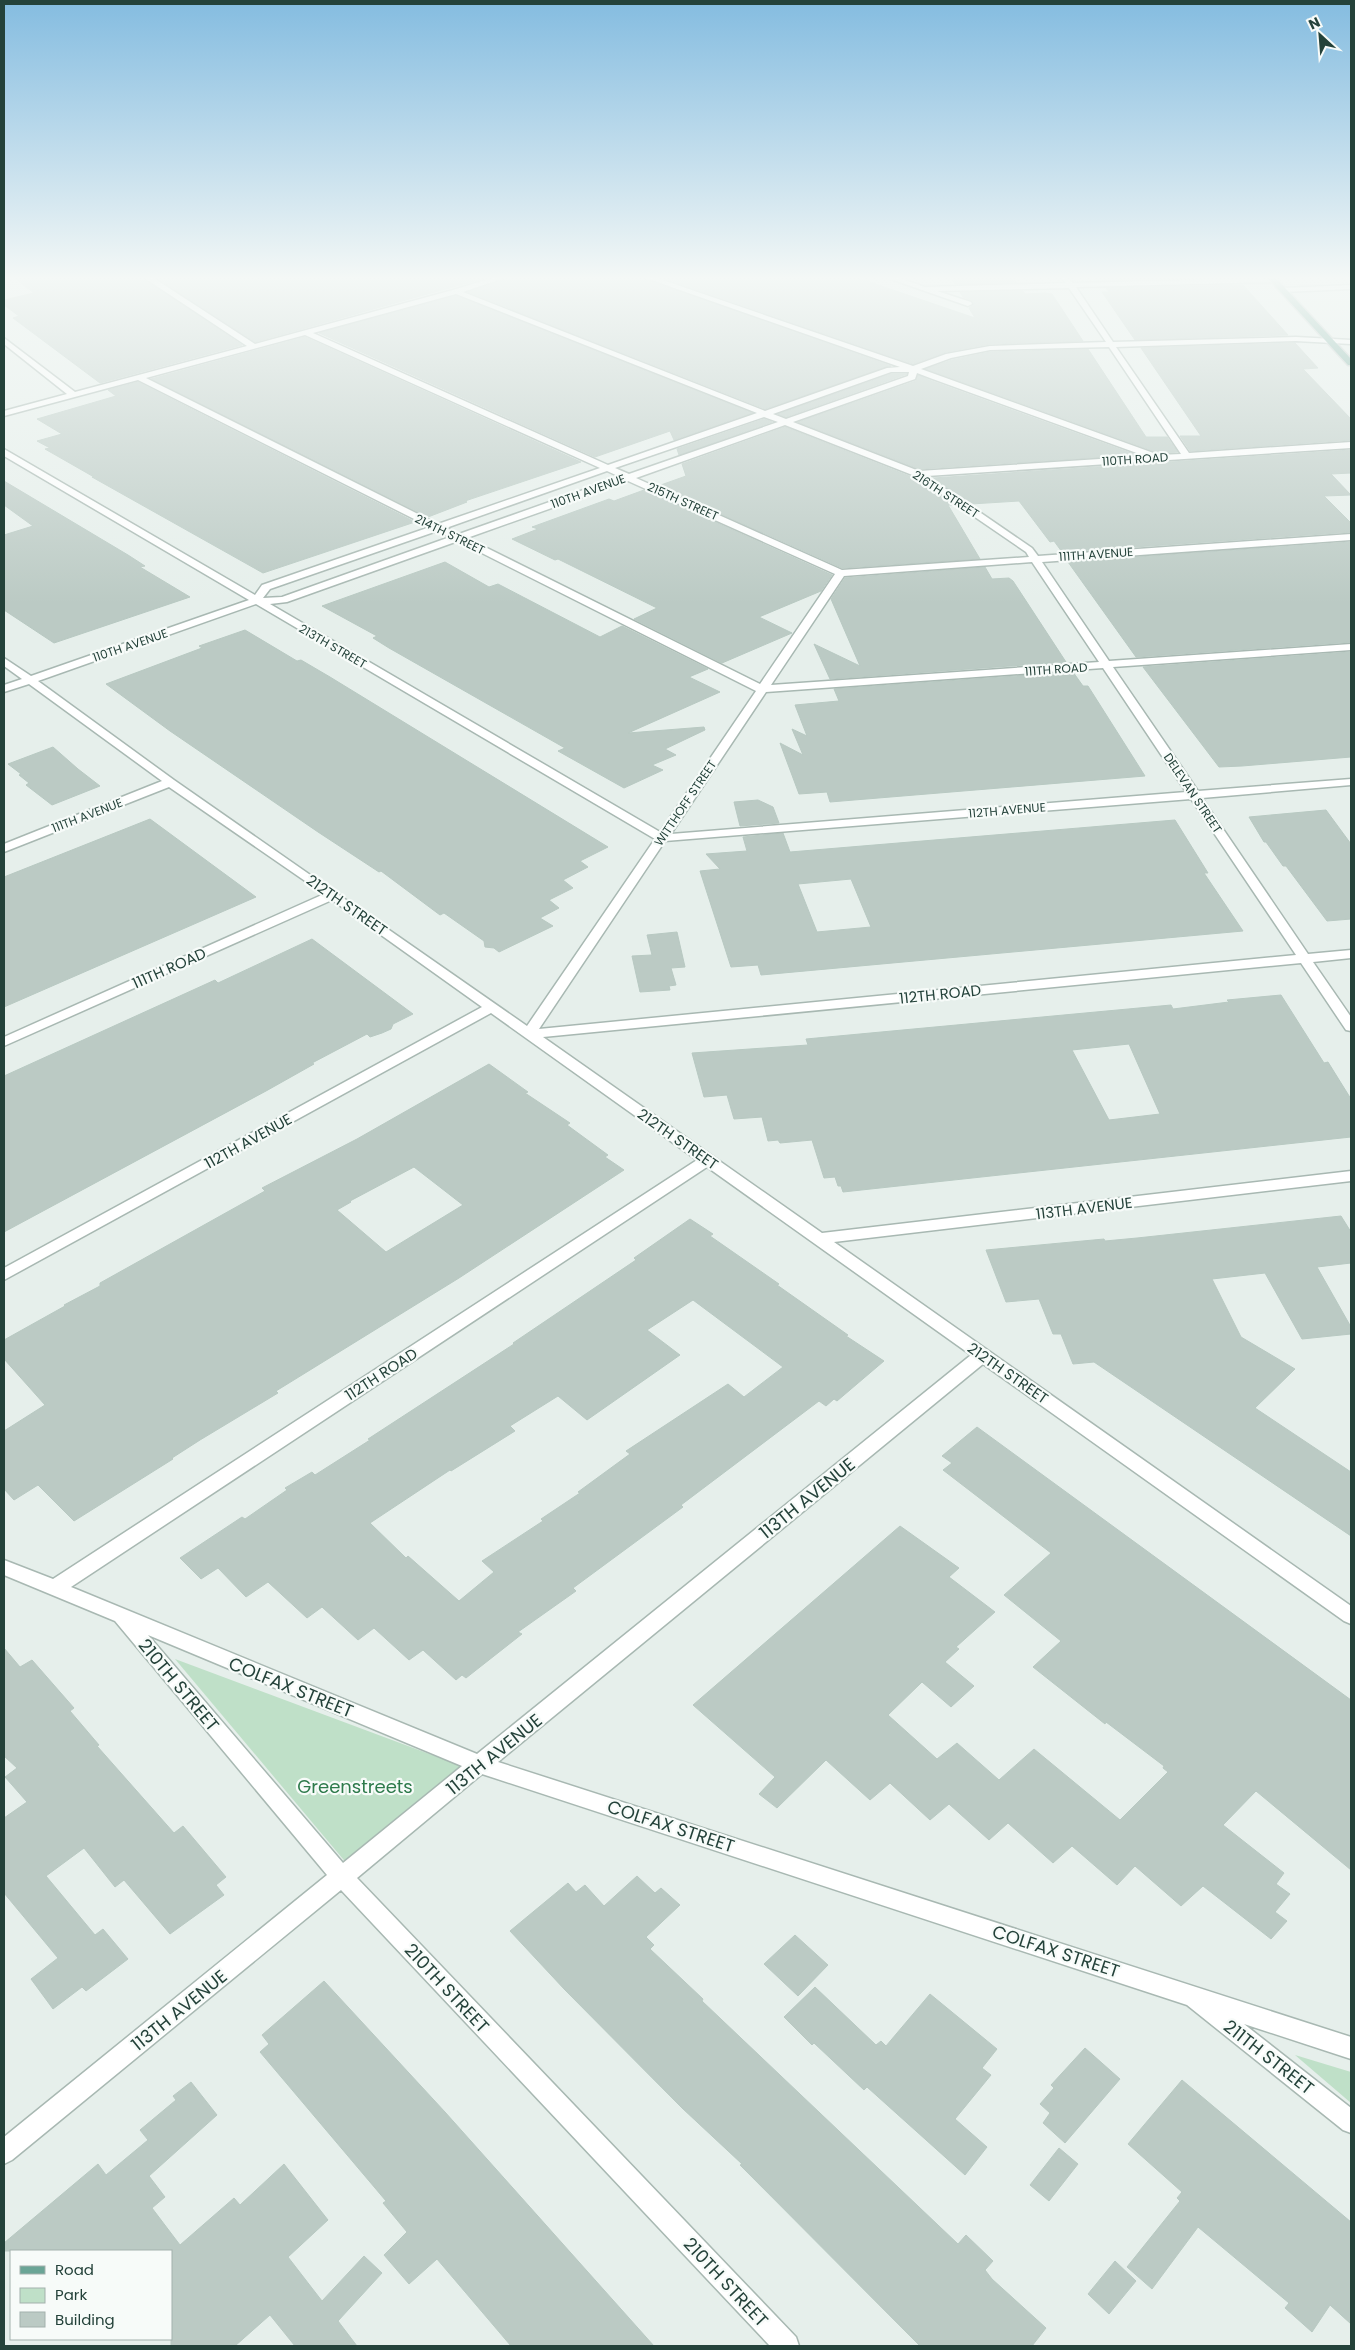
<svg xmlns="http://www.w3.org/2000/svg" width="1355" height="2350" font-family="Poppins,sans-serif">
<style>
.green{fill:#bfe0c8}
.building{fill:#bbcac4;stroke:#b8c9c2;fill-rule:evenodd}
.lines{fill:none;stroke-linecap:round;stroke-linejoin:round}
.minor-casing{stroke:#a8b8b2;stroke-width:3}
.major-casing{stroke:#c2cac8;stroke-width:3}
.minor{fill:#fff;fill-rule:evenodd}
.major{fill:#6aa596;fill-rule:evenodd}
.labels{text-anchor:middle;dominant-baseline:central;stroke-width:4.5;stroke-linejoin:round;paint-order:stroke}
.far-street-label{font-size:12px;fill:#24423a;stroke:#f7fbf9}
.street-label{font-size:15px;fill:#24423a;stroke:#f7fbf9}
.near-street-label{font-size:18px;fill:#24423a;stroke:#f7fbf9}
.near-park-label{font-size:18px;fill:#2d7a4b;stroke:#f7fbf9}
</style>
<rect width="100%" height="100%" fill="#e6efeb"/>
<g class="green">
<path d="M175,1659L467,1768L348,1865Z"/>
<path d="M1295,2055L1351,2072V2103Z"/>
</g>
<g class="building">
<path d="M11,275H138L242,345L100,383L13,318L19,316L4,305V300L34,293Z"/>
<path d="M152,275H496L255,342Z"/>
<path d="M515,275H635L891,366L765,409L468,292Z"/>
<path d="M654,275H849L975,318L969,308L974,305L973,301L963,297L960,292L1023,291L1025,294L1045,293L1052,294L1083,341L990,344L946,352L913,364Z"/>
<path d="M949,275H1012L1017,283L955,284Z"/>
<path d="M1096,275H1235L1230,277L1101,280Z"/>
<path d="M1243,285L1288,335L1135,340L1102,292H1109L1106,288Z"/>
<path d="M456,296L752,413L674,440L670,431L595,457L319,333Z"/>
<path d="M305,337L581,462L465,501L467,502L428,517L151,379Z"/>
<path d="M1295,343L1318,368L1303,369L1351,419V440L1190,451L1180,436H1201L1141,348Z"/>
<path d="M1088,349L1146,437H1167L1178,452L1159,453L926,369L952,360L990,352Z"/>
<path d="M891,374H907L786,417L778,414Z"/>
<path d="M918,375L929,380L1136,455L919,469L798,422L916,381Z"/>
<path d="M138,382L415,522L263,573L92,477H94L45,449L50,448L37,441L62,434L37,419L116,396L108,390Z"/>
<path d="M764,419L772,422L679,455L677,449Z"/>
<path d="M785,427L914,478L954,505H948L980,559L842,568L658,486L686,476L682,464Z"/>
<path d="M1351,450V473L1331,474L1351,495L1324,496L1351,523V532L1062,552L1054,541L1050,542L1019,501L971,504L933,478Z"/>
<path d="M4,481L128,555L145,566L140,567L190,597L54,643L4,610V535L33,526L4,505Z"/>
<path d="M644,490L832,575L821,591L759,617L792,633L722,663L634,619L657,608L558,559L555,560L512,539L538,529L532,527L609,499L614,501Z"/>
<path d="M1351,542V642L1136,657L1068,562Z"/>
<path d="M445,562L489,587L498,584L600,637L622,626L708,669L689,677L720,692L628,733L704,727L705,730L665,749L676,755L652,765L663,770L624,788L558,751L565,748L389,648L373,638L377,636L322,606Z"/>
<path d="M985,567L992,579L1009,578L1013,581L1066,662L830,679L814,644L860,666L831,599L845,578Z"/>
<path d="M245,630L297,661L301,660L330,677L608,847L580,861L588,867L563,880L573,888L549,900L559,908L540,918L553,926L499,952L494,948L485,947L484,941L444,913L440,915L381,871L379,872L318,832L170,731L106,684L202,648L199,646Z"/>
<path d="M1351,652V757L1242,766L1219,767L1143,667Z"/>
<path d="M1073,672L1083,686H1088L1145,776L830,802L827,792L799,794L780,743L803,755L792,729L807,736L795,705L839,701L834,689Z"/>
<path d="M53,747L78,769L100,786L52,805L26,785L29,783L19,775L21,774L8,764Z"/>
<path d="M758,800L773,807L779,823L740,826L734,802Z"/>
<path d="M1326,810L1351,844V919L1327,921L1286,866H1283L1266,842H1264L1249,817Z"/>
<path d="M150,819L256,897L4,1007V877Z"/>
<path d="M1175,820L1208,873H1204L1243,931L761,975L758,965L731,967L700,871L720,869L706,854L747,851L743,837L783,833L790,852ZM851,879L871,927L817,932L798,884Z"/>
<path d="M677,932L685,967L671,968L676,985L669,986L670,990L640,992L632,956L652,955L647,935Z"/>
<path d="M312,939L413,1014L393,1024L391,1029L382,1033L370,1037L367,1034L312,1063L314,1064L266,1091L4,1232V1076L215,980L218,983Z"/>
<path d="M1281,995L1324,1063L1328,1062L1351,1099V1137L843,1192L841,1186H838L835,1177L824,1178L812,1140L780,1143L778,1140L768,1141L762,1117L734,1119L727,1095L704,1097L692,1053L808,1045L806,1039L1171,1005L1173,1009L1229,1002L1227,1000ZM1129,1044L1160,1114L1109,1120L1072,1050Z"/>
<path d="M489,1064L528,1092L525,1093L570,1123L567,1125L608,1155L605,1157L624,1170L459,1278L276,1391L278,1393L200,1440L172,1458L173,1459L74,1521L38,1485L14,1500L4,1489V1431L45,1405L4,1359V1340L65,1306L64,1305L100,1286V1283L265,1191L262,1188L357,1139ZM414,1167L463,1205L386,1252L337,1210L351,1202L350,1201Z"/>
<path d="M1341,1216L1351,1232V1263L1317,1267L1351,1327V1334L1302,1339L1265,1273L1212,1279L1241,1337L1295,1369L1255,1408L1351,1472V1536L1094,1362L1073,1364L1061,1334H1053L1039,1299L1006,1302L986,1250L1104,1239L1105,1241L1137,1238Z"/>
<path d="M690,1219L713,1234L710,1236L779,1284L777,1285L848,1335L846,1336L884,1361L837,1401L834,1399L826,1406L819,1401L681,1505L683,1507L573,1588L576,1591L518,1632L522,1634L466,1678L462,1675L456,1680L423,1650L409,1660L374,1628L358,1640L322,1607L307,1618L268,1582L246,1597L218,1568L201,1579L180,1558L242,1517L245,1519L287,1490L285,1488L312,1472L315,1475L370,1440L368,1439L514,1344L513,1343L636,1260L634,1258ZM693,1300L783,1367L744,1397L728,1384L626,1451L630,1454L578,1492L580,1493L541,1519L543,1521L482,1561L494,1572L459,1601L408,1556L406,1558L370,1523L450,1470L451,1471L515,1431L510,1426L558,1396L587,1420L680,1355L647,1330Z"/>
<path d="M977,1427L1351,1700V1870L1256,1791L1223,1825L1284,1873L1276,1884L1290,1894L1275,1912L1287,1921L1271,1939L1203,1886L1181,1906L1135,1866L1117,1885L1072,1846L1053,1863L1008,1823L989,1840L949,1804L930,1820L890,1783L870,1800L826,1760L777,1808L759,1794L775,1777L693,1705L900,1526L959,1568L949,1577L995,1612L956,1647L959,1649L945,1662L974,1686L951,1707L922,1682L888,1715L937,1759L957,1743L999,1780L1034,1749L1120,1820L1168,1772L1163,1768L1164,1766L1106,1722L1105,1724L1033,1667L1061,1641L1004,1595L1051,1553L943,1470L952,1463L942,1456Z"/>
<path d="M4,1648L20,1667L32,1660L74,1708L70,1711L99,1745L97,1746L174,1833L183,1826L226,1877L216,1885L224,1895L170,1934L124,1880L115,1887L84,1848L46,1876L95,1935L103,1929L128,1959L86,1991L82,1987L53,2009L31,1979L58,1958L4,1893V1818L27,1802L5,1777L17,1768L4,1756Z"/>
<path d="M637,1876L655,1893L661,1888L680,1905L646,1937L654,1945L650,1949L703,1999L702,2001L958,2244L966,2235L993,2261L985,2270L992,2279L1046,2328L1032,2346H920L740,2165L742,2164L682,2108L565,1990L510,1931L568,1883L576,1892L585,1885L604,1906Z"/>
<path d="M795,1935L828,1965L798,1996L764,1964Z"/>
<path d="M324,1981L445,2112L654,2346H511L437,2259L409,2284L384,2255L407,2232L383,2203L386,2201L260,2052L269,2044L262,2035Z"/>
<path d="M815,1987L876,2045L881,2041L886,2046L930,1994L997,2049L982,2068L991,2075L955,2119L987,2147L965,2175L867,2087L864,2090L814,2043L812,2045L784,2017Z"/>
<path d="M1085,2048L1120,2079L1065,2143L1043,2123L1050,2113L1040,2104L1054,2088L1051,2085Z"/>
<path d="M1182,2080L1351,2222V2324L1330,2305L1312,2332L1285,2308L1289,2303L1198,2227L1152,2289L1127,2267L1180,2201L1177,2198L1182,2192L1128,2144Z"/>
<path d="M191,2082L217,2115L149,2176L165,2197L152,2208L180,2245L234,2198L240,2205L284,2164L328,2220L288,2257L322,2301L364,2256L382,2273L338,2321L357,2346H295L270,2315L235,2346H171L172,2251H4V2243L98,2164L106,2175L148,2140L140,2130L176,2100L173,2096Z"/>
<path d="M1059,2148L1078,2164L1049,2201L1030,2185Z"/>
<path d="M1115,2261L1136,2281L1109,2314L1088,2294Z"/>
</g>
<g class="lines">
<defs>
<g id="minor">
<path d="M140,275H149L255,344L453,290L502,275H513L463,292L765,411L887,368L900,367L637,275H648L913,366L946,354L990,346L1106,342L1069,288L937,291L971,302L972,304L968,306L879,275H890L925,287L1066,283L1062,278L1066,276L1073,283L1274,278L1278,280L1277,282L1076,287L1113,342L1296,337L1351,340V344L1296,341L1116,347L1189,453L1351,442V448L927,476L1032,548L1038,556L1351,534V540L1042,562L1109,661L1351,644V650L1113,667L1198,791L1351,779V785L1202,798L1308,954L1351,950V958L1313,962L1351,1017V1031L1346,1030L1301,963L543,1037L822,1233L1351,1171V1181L834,1242L1351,1606V1624L1344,1621L983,1364L498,1762L1351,2037V2059L1244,2024L1351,2108V2133L1343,2130L1187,2005L482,1774L357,1878L796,2337L799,2346H770L341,1890L12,2160L4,2164V2137L327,1875L115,1621L4,1575V1560L53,1579L697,1160L491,1013L4,1280V1268L482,1007L332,900L4,1046V1037L324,894L169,787L4,852V844L162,781L29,684L4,692V685L22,679L4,666V658L31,676L249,600L4,456V449L255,595L262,585L430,527L138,380L4,416V411L67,394L4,344V338L75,392L247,346ZM456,294L757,413L608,465L313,333ZM305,335L600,468L438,524L146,378ZM1109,347L1181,454L1159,455L921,369L951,358L990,350ZM891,372H909L908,376L786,419L773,414ZM917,373L930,378L1145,456L919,471L793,422L915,379ZM764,417L778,422L629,474L615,468ZM785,425L915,476L1026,552L1029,557L842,570L636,478ZM607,471L620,477L459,534L446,528ZM628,481L835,574L760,684L467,538ZM437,531L450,537L282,597L263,598L270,589ZM458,541L756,691L660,832L270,604L287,602ZM1032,562L1099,662L771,685L844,576ZM256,604L655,839L527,1026L174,780L38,681ZM1103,668L1186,792L671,834L766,692ZM1191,799L1296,955L539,1029L665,841ZM707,1167L971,1355L477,1754L71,1587ZM148,1635L462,1766L343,1863Z"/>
<path d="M1351,285V289L1283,292L1279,290L1283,288Z"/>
</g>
<path id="major" d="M1265,275H1273L1351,359V365H1348Z"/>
</defs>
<use href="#minor" class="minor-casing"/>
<use href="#major" class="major-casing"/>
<use href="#minor" class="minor"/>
<use href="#major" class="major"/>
</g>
<linearGradient id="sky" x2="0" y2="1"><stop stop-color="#84bce0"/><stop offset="0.46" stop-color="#f4f8f6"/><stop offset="1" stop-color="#f4f8f6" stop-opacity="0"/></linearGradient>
<rect width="1355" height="604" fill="url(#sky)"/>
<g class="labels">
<g class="far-street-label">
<text transform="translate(1135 459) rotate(-4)">110TH ROAD</text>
<text transform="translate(588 491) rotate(-20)">110TH AVENUE</text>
<text transform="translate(946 494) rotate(33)">216TH STREET</text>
<text transform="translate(683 501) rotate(24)">215TH STREET</text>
<text transform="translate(450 534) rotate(26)">214TH STREET</text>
<text transform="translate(1096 554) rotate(-4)">111TH AVENUE</text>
<text transform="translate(130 645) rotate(-19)">110TH AVENUE</text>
<text transform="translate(333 646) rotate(30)">213TH STREET</text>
<text transform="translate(1056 669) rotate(-4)">111TH ROAD</text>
<text transform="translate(1193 793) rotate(56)">DELEVAN STREET</text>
<text transform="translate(685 803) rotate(-56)">WITTHOFF STREET</text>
<text transform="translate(1007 810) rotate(-5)">112TH AVENUE</text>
<text transform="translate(87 815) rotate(-21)">111TH AVENUE</text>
</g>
<g class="street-label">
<text transform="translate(347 905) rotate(35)">212TH STREET</text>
<text transform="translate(169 968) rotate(-24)">111TH ROAD</text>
<text transform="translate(940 994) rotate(-6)">112TH ROAD</text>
<text transform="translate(678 1139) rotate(35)">212TH STREET</text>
<text transform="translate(248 1141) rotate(-29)">112TH AVENUE</text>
<text transform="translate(1084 1208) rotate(-7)">113TH AVENUE</text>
<text transform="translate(1008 1373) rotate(35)">212TH STREET</text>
<text transform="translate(381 1374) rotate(-33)">112TH ROAD</text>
</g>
<g class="near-street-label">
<text transform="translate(807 1498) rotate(-39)">113TH AVENUE</text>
<text transform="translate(179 1685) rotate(50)">210TH STREET</text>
<text transform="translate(291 1687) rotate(22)">COLFAX STREET</text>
<text transform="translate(494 1754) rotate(-39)">113TH AVENUE</text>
<text transform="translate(671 1826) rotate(18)">COLFAX STREET</text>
<text transform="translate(1056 1951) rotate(18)">COLFAX STREET</text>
<text transform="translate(447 1988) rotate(47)">210TH STREET</text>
<text transform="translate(179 2010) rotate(-39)">113TH AVENUE</text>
<text transform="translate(1269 2057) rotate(38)">211TH STREET</text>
<text transform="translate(726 2282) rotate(47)">210TH STREET</text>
</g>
<g class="near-park-label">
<text x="355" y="1786">Greenstreets</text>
</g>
</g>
<rect width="1355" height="2350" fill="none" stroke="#24423a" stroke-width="10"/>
<rect x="10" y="2250" width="162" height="90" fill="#f7fbf9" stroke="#a3b1ad"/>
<rect x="20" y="2266" width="25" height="8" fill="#6aa596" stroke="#a3b1ad"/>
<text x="55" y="2275" font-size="15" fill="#24423a">Road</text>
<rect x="20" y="2288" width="25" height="15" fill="#bfe0c8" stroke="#a3b1ad"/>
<text x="55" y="2300" font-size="15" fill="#24423a">Park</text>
<rect x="20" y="2312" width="25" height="15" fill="#bbcac4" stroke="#a3b1ad"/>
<text x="55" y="2325" font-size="15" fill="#24423a">Building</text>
<g transform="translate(1320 35) rotate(334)" stroke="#f7fbf9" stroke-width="4" paint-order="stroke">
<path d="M0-4L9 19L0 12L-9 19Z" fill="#24423a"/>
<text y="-8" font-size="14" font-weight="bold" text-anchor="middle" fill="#24423a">N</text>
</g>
</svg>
